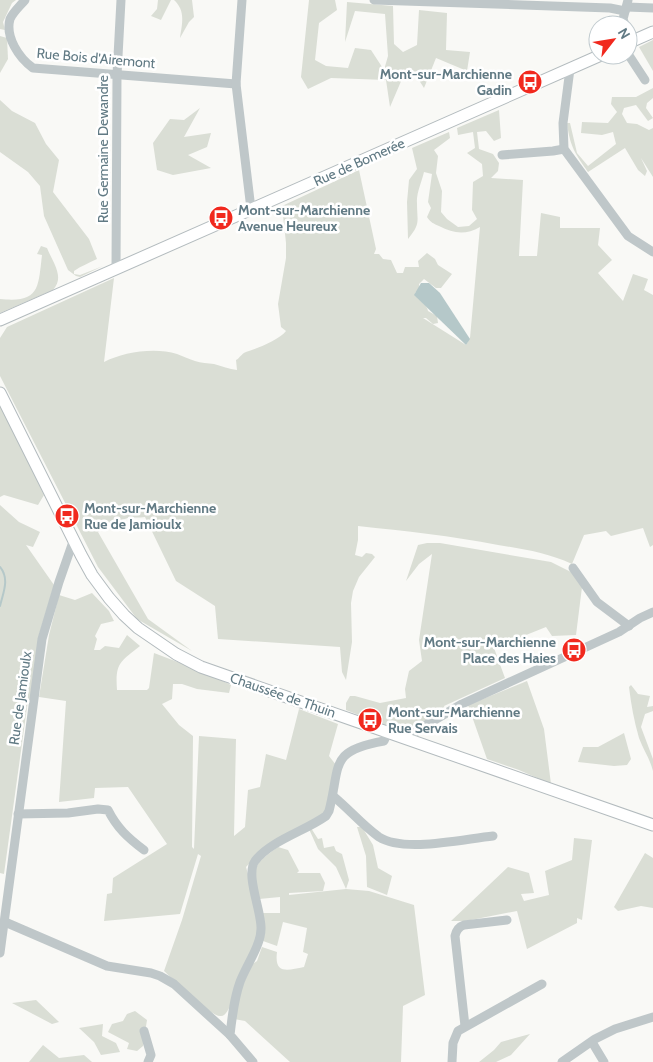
<svg xmlns="http://www.w3.org/2000/svg" width="653" height="1062" font-family="Cabin,sans-serif">
<style>
.green{fill:#daded5}
.water{fill:#b5c8c9}
.lines{fill:none;stroke-linecap:round;stroke-linejoin:round}
.stream{stroke:#b5c8c9;stroke-width:2}
.major-casing{stroke:#b3bbbe;stroke-width:13}
.minor{stroke:#bfc7c9;stroke-width:9}
.major{stroke:#fff;stroke-width:11}
.labels{text-anchor:middle;dominant-baseline:central;stroke-width:5;stroke-linejoin:round;paint-order:stroke}
.street-label{font-size:14px;fill:#617a84;stroke:#fff}
.poi-label{font-size:14px;font-weight:bold;fill:#617a84;stroke:#fff;text-anchor:start}
</style>
<rect width="100%" height="100%" fill="#f9f9f6"/>
<g class="green">
<path d="M0,0H16L12,3L3,22L5,30L0,29Z"/>
<path d="M158,0H171L161,20L151,16L157,9Z"/>
<path d="M174,0H192L194,17L189,22L180,38C182,24 186,11 174,0Z"/>
<path d="M309,0H335L337,10L319,23L315,60L326,66L348,68L355,48L371,50L384,70L388,56L385,14L355,11L345,42L347,2L393,6L394,44L403,52L417,45L419,10L447,13L446,50L470,52L467,71L436,58L424,88L415,74L402,79L390,107L386,80L331,78L308,89L301,77Z"/>
<path d="M0,36L7,38L8,59L0,73Z"/>
<path d="M653,40V71L639,47Z"/>
<path d="M653,88V98L647,103L646,108L653,118L648,121L636,105L624,108L622,114L627,123L637,124L649,130L653,128V177L641,158L647,171L645,176L638,170L625,148L588,172C575,153 570,147 567,123H570L577,153L588,166L616,144L613,132L602,135L581,133L582,122L608,123L617,112L611,104L612,97H636Z"/>
<path d="M0,100L12,111L35,123L46,144L59,160L53,192L89,239L97,259C89,263 81,266 74,271V274L80,275L103,266L80,277L76,276L68,270L44,216L40,186L28,172L0,152Z"/>
<path d="M200,108L184,137L211,133L207,147L188,155L211,168L173,175L157,170L153,143L170,119L184,120Z"/>
<path d="M499,110L501,138L494,141L486,131L477,132L479,149L493,154L499,163L498,171L491,178L523,180L519,256H537L541,213L560,217V228H600L598,245L612,260L598,273L623,301L633,274L648,279L644,290L653,295V545L650,547L643,528L611,536L606,531L584,535L572,564C548,553 524,549 498,545C452,536 405,531 358,526V540L355,555L362,557L366,553L372,554L375,557L359,577L353,591L351,603L352,642L346,680L342,672L340,647L218,639L215,606L176,581L145,517C139,518 134,517 128,518C117,521 107,527 98,532L148,619L192,651L137,619L98,567L0,376V338L7,327L114,278L104,362C123,352 155,347 177,354C183,356 188,359 195,361C201,363 208,363 214,364C222,366 229,369 237,370L236,360C240,358 241,354 246,352C256,349 279,340 286,331L281,327L278,304L286,258V243L282,206L359,170L376,249L374,254H379L383,259L391,260L397,273H403L405,267H419L418,261L427,253L435,259L438,265L452,274L441,288H436L424,279L419,284V290L415,293C417,301 427,303 428,311L437,316L438,323L433,324L426,318H423L466,345L470,338L480,227C466,235 454,234 439,226C434,224 430,222 427,217L431,208L428,202L432,174L424,172C422,181 416,194 417,203C417,222 421,223 408,239L407,202L409,180L417,169L412,148L449,132L450,138L434,150L438,156L436,173L442,191L441,212L447,219L458,227L469,226L477,219L472,210L473,182L483,176L482,164L467,153L475,148L473,132L458,135L457,128Z"/>
<path d="M41,246L47,248C53,263 65,277 53,290L0,313V299C40,303 38,288 42,255L37,254Z"/>
<path d="M0,405L44,495L38,505L4,495L0,497Z"/>
<path d="M0,505L19,522L40,532L33,547L26,545L54,585L39,635L30,700H28L4,874L0,873Z"/>
<path d="M427,543H440L551,562L571,572L582,587L576,635L552,636L546,627L494,648L505,678L444,706L445,709L403,733L346,710V703L350,696H355L380,703L406,698L405,689L409,671L422,661L419,640L432,554L419,564L406,581L418,545Z"/>
<path d="M92,593L109,611L114,621L101,624L95,636L97,639L94,650H100L105,646L119,648L127,635L140,646C120,662 115,663 117,690H147L149,688L154,653L204,672L231,685L229,693L197,689L182,684H173L172,699L162,704L179,725L193,736L192,847L194,849L199,736L236,739L234,836L245,827L248,790L260,787L266,754L286,760L299,709L338,724L329,756L336,765L327,811L259,853L246,867L255,899L259,933L231,1004C229,1008 226,1016 221,1016C212,1018 173,979 164,971L182,920L201,856L198,854L180,914L104,921L107,894L112,893L113,878L167,844L128,787L95,788L94,798L59,802L66,701L39,697L49,635L59,595L75,600Z"/>
<path d="M527,681L544,729L551,784L519,770L487,759L468,705Z"/>
<path d="M631,685L638,694L650,696L647,707L653,706V711L645,714L641,727L653,759V771C650,759 643,749 639,738C634,721 631,704 629,687Z"/>
<path d="M624,733L631,759L627,765L614,766L578,762L583,747H598Z"/>
<path d="M357,827H362L373,845L378,868L392,876L387,895L367,887L366,856Z"/>
<path d="M311,828L318,839L322,838L324,848L334,846L336,851L342,854L349,880L346,889L369,891L414,905L425,995L403,1006L401,1062H290L245,1021L234,1019L236,1003L251,965L257,961L262,947L277,952C274,975 288,970 304,967L308,954L303,952L307,928L283,922L277,946L263,941V913H280V897L259,899C253,867 251,866 278,847L288,850L299,871L297,873H320L325,883L323,891L289,893V895L346,889L336,867L318,849L309,829Z"/>
<path d="M574,838L592,840L582,920L577,918V923L527,949L517,911L466,921H451L508,867L529,873L534,893L521,894L524,901L549,895L545,871L572,860Z"/>
<path d="M645,853L653,858V908L641,906L618,911L614,907Z"/>
<path d="M36,1000L59,1022L52,1024L12,1003Z"/>
<path d="M135,1011L147,1020L143,1046L137,1051L127,1049L129,1043L108,1032L112,1024L123,1021L127,1014Z"/>
<path d="M103,1024L102,1036L116,1043L120,1052L101,1055L94,1042L79,1028Z"/>
<path d="M530,1034L511,1055L496,1062H479L494,1050L501,1042Z"/>
<path d="M43,1045L59,1058L84,1055L92,1062H29Z"/>
</g>
<path class="water" d="M421,283H429L440,293L470,339L466,345L414,295Z"/>
<g class="lines">
<path class="stream" d="M0,567C10,579 3,593 0,606"/>
<defs>
<g id="major">
<path d="M628,43L653,32"/>
<path d="M0,320L601,55"/>
<path d="M0,393L81,555L92,575L109,598L124,615L138,628L176,654L201,667L653,825"/>
</g>
</defs>
<use href="#major" class="major-casing"/>
<g class="minor">
<path d="M25,0C20,6 13,12 10,19C5,37 19,58 33,68L236,84"/>
<path d="M242,0L236,84L251,209"/>
<path d="M374,0L610,8L625,11"/>
<path d="M627,7L653,8"/>
<path d="M625,25L623,19L628,0"/>
<path d="M628,54L645,80"/>
<path d="M570,69L563,123L564,149L628,236L653,252"/>
<path d="M502,155L553,151L564,149"/>
<path d="M116,269L117,75L121,0"/>
<path d="M573,568L597,602L629,626"/>
<path d="M408,739L419,729L462,704L619,632L640,618L653,612"/>
<path d="M333,796C349,809 362,825 379,837C404,853 463,839 493,836"/>
<path d="M18,814L68,813L98,809L108,810C117,828 128,838 144,850"/>
<path d="M5,922L107,966L151,973L160,976L174,984L230,1035"/>
<path d="M0,953L42,639L59,582L74,539"/>
<path d="M465,1026L455,936C456,931 458,927 464,925L507,920"/>
<path d="M144,1031L151,1055L148,1062"/>
<path d="M592,1042L604,1062"/>
<path d="M253,1062L230,1035C232,1017 234,999 240,982C246,966 261,945 261,929C262,912 245,875 255,861C270,841 305,831 326,816L329,811C341,765 328,751 384,741L388,732"/>
<path d="M452,1062L453,1043L458,1031L542,984"/>
<path d="M562,1062L595,1039L615,1029L653,1017"/>
</g>
<use href="#major" class="major"/>
</g>
<defs>
<symbol id="bus-disc" viewBox="-11 -11 22 22"><circle r="9.5" fill="#f1291e" stroke="#fff"/><path d="M-5-6H5V4H4V6H2V4H-2V6H-4V4H-5ZM-3.5-4V0h7V-4ZM-3.5 1.2v1.5H-2V1.2ZM2 1.2v1.5H3.5V1.2Z" fill="#fff"/></symbol>
</defs>
<g fill-rule="evenodd">
<use href="#bus-disc" x="516" y="68" width="28" height="28"/>
<use href="#bus-disc" x="207" y="204" width="28" height="28"/>
<use href="#bus-disc" x="53" y="502" width="28" height="28"/>
<use href="#bus-disc" x="560" y="636" width="28" height="28"/>
<use href="#bus-disc" x="356" y="706" width="28" height="28"/>
</g>
<g class="labels">
<g class="street-label">
<text transform="translate(96 58) rotate(5)">Rue Bois d'Airemont</text>
<text transform="translate(103 149) rotate(-90)">Rue Germaine Dewandre</text>
<text transform="translate(359 162) rotate(-24)">Rue de Bomerée</text>
<text transform="translate(283 695) rotate(19)">Chaussée de Thuin</text>
<text transform="translate(20 698) rotate(-82)">Rue de Jamioulx</text>
</g>
<g class="poi-label">
<text x="512" y="74" text-anchor="end">Mont-sur-Marchienne<tspan x="512" dy="16">Gadin</tspan></text>
<text x="238" y="210">Mont-sur-Marchienne<tspan x="238" dy="16">Avenue Heureux</tspan></text>
<text x="84" y="508">Mont-sur-Marchienne<tspan x="84" dy="16">Rue de Jamioulx</tspan></text>
<text x="556" y="642" text-anchor="end">Mont-sur-Marchienne<tspan x="556" dy="16">Place des Haies</tspan></text>
<text x="388" y="712">Mont-sur-Marchienne<tspan x="388" dy="16">Rue Servais</tspan></text>
</g>
</g>
<g transform="translate(613 40) rotate(59)"><circle r="24" fill="#ffffff" stroke="#c0cace"/>
<path d="M0-4L9 19L0 12L-9 19Z" fill="#f1291e"/>
<text y="-8" font-size="14" font-weight="bold" text-anchor="middle" fill="#617a84">N</text>
</g>
</svg>
